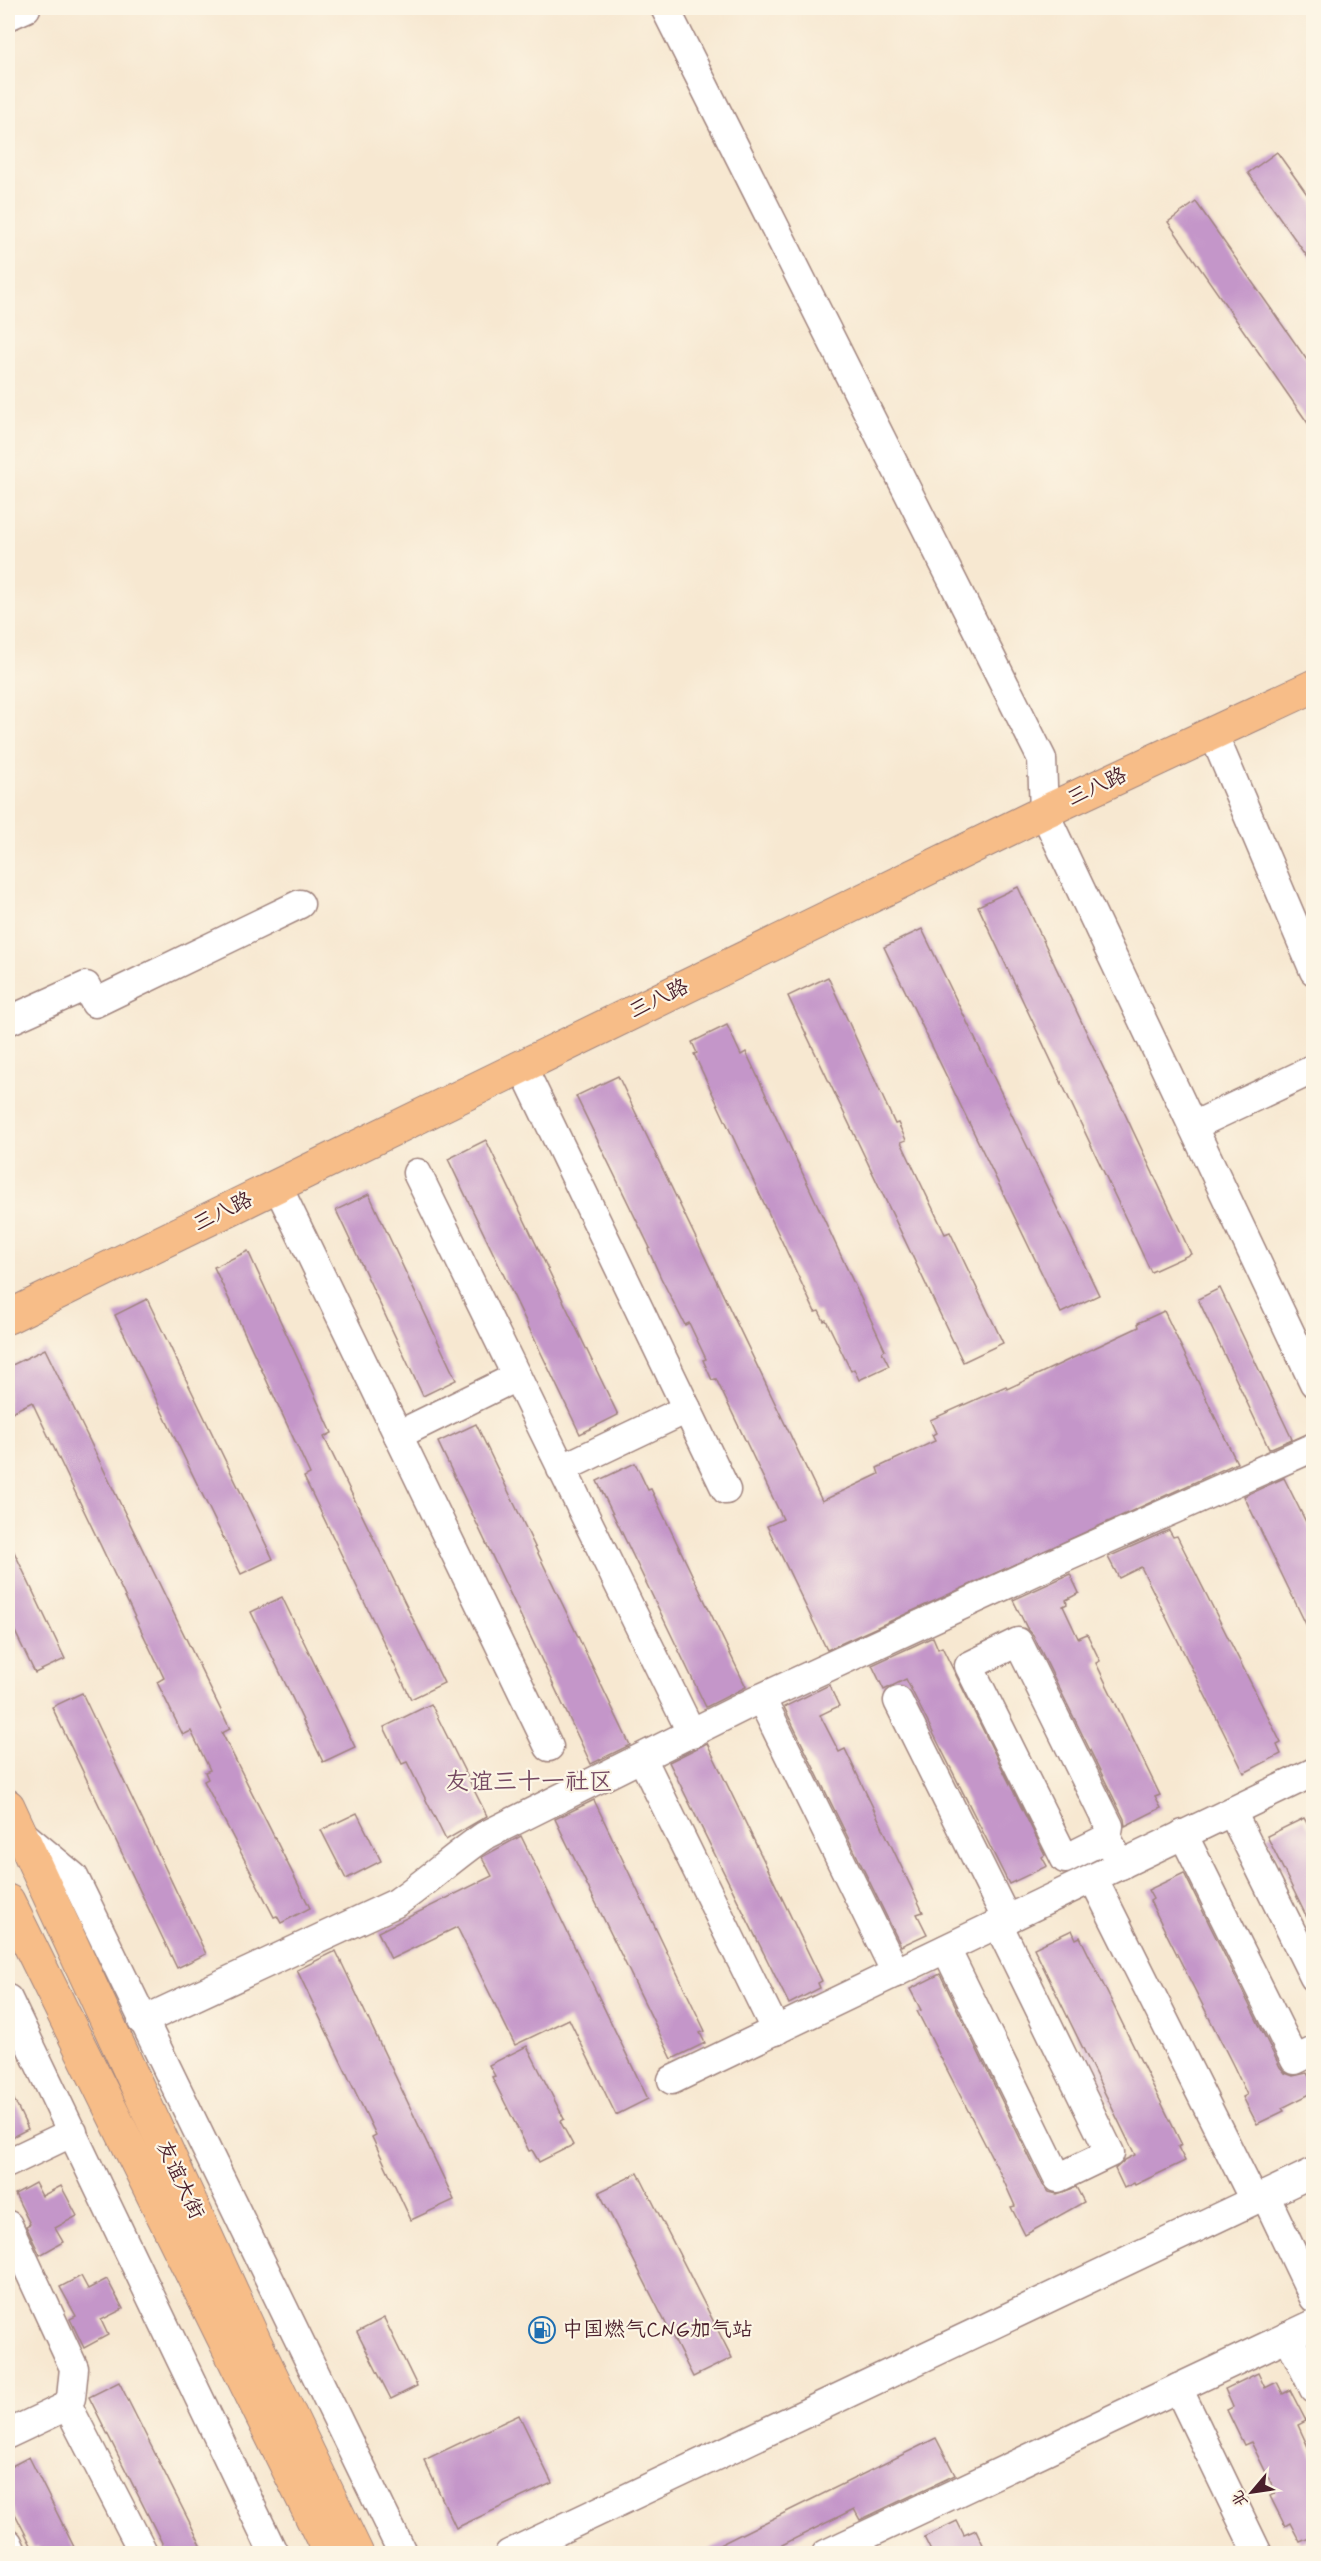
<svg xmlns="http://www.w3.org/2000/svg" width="1321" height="2561" font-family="Mynerve,'LXGW WenKai TC',sans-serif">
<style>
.building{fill:#c496c9}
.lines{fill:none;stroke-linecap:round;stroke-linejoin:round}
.minor-casing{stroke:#a0847e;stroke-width:31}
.major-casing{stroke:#a0847e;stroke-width:35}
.minor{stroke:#fff;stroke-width:28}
.major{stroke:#f7bd88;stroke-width:33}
.labels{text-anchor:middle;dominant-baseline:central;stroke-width:4.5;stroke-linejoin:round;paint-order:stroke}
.street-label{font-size:21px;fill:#4a1f2b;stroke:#fcf5e5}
.poi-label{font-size:21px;fill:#4a1f2b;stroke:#fcf5e5;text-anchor:start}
.quarter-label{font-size:24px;fill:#754962;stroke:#fcf5e5}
</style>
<rect width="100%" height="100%" fill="#fcf5e5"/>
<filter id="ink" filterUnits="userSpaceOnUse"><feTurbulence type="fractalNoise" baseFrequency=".0167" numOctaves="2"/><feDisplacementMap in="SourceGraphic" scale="12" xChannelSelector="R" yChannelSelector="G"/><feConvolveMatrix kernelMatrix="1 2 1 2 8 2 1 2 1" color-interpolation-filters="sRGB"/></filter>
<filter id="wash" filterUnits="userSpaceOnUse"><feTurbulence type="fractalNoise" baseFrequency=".008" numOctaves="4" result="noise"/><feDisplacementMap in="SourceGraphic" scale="24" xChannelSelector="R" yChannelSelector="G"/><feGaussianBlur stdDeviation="1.35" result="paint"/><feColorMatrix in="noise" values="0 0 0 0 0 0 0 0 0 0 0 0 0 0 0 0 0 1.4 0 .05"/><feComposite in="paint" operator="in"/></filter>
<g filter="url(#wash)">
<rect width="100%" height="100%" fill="#f7e8d1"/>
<g id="blocks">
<g class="building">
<path d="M1277,152L1314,204V266L1248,173Z"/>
<path d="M1196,202L1314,370V432L1168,222Z"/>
<path d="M1018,887L1191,1254L1151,1272L978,906Z"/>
<path d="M922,929L1099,1295L1061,1313L884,947Z"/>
<path d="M828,977L895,1124L898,1123L906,1140L901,1142L945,1234L950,1232L1003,1343L963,1362L788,996Z"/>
<path d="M727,1025L741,1055L746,1052L885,1350L882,1352L889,1366L859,1380L854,1369L851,1371L826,1320L824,1321L819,1311L815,1312L694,1054L697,1053L692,1042Z"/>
<path d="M618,1076L822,1501L879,1474L877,1468L935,1441L932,1435L936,1433L930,1420L1006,1386L1007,1389L1075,1357L1139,1327L1138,1323L1164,1311L1237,1463L827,1650L767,1526L783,1519L716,1379L712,1380L703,1360L706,1359L689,1323L685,1325L661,1278L648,1249L650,1248L576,1096Z"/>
<path d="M486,1140L618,1415L580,1434L448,1159Z"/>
<path d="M369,1194L456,1380L423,1396L336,1210Z"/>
<path d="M248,1251L332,1433L324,1437L444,1683L411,1699L304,1477L310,1474L214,1267Z"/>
<path d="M1220,1288L1292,1439L1269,1449L1198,1299Z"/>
<path d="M147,1299L273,1559L241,1574L115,1315Z"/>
<path d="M45,1349L230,1729L222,1733L310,1908L281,1923L277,1916L274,1917L204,1781L208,1779L205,1772L210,1770L191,1731L183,1735L157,1682L164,1678L32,1402L8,1414V1367Z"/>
<path d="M476,1424L630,1745L591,1764L438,1442Z"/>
<path d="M635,1463L648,1490L651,1489L746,1687L706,1707L597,1481Z"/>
<path d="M1284,1478L1314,1538V1641L1244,1496Z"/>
<path d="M1169,1530L1173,1537L1177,1536L1281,1743L1277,1745L1281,1754L1244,1773L1141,1567L1119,1578L1108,1557Z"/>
<path d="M8,1539L65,1659L35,1673L8,1617Z"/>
<path d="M1070,1574L1079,1593L1066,1600L1067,1604L1063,1606L1078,1638L1087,1634L1100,1661L1096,1663L1160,1795L1155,1797L1161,1808L1125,1826L1124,1819L1033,1635L1027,1628L1013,1600Z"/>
<path d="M282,1597L355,1747L323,1762L251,1612Z"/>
<path d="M933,1637L938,1649L942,1647L1045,1855L1042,1857L1047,1866L1009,1884L906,1679L884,1690L872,1665Z"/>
<path d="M829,1685L839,1706L820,1715L839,1752L845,1749L923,1912L917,1914L927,1934L901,1946L784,1707Z"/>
<path d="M82,1693L206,1954L177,1968L52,1707Z"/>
<path d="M431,1704L487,1816L446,1840L407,1762L402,1764L384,1727Z"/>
<path d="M707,1743L822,1981L818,1983L820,1988L789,2004L669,1762Z"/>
<path d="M594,1800L705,2031L700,2033L705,2043L672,2059L555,1819Z"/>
<path d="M357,1813L381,1861L346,1879L321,1830Z"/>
<path d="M1304,1818L1314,1836V1932L1267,1836Z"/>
<path d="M521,1836L648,2099L616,2115L569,2019L515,2045L457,1927L391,1959L378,1932L492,1876L482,1857Z"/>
<path d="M1184,1873L1280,2067L1285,2073L1293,2076L1307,2073L1314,2086V2092L1282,2108L1284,2111L1257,2124L1243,2097L1247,2095L1234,2067L1150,1901L1153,1899L1148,1890Z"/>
<path d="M1072,1930L1076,1939L1080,1937L1182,2145L1178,2147L1185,2161L1135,2185L1134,2183L1124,2188L1115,2169L1125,2160L1135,2155L1034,1948Z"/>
<path d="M336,1951L454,2200L411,2220L372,2137L376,2135L297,1970Z"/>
<path d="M940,1974L1043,2185L1049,2192L1057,2194L1076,2187L1084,2202L1025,2235L1011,2207L1015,2206L1002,2177L917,2011L921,2010L910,1989Z"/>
<path d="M527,2046L564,2119L560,2121L573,2145L539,2162L532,2150L529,2151L492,2077L495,2076L489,2065Z"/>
<path d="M8,2087L28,2129L8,2139Z"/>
<path d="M638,2173L732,2358L693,2377L599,2192Z"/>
<path d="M35,2183L42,2196L61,2186L77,2216L55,2228L63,2242L40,2255L26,2226L30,2224L15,2194Z"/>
<path d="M81,2276L88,2289L107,2279L123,2309L101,2320L108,2335L84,2348L70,2319L76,2316L60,2287Z"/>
<path d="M384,2318L417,2386L391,2399L357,2332Z"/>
<path d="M1258,2373L1265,2388L1277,2382L1283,2394L1290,2390L1306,2421L1298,2425L1314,2460V2536L1300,2542L1290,2523L1285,2526L1270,2496L1276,2493L1251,2442L1244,2445L1227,2410L1233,2407L1225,2389Z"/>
<path d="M119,2382L205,2553H167L89,2397Z"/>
<path d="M519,2415L552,2483L456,2528L424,2460Z"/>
<path d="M936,2438L955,2475L860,2520L854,2509L766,2553H703Z"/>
<path d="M29,2457L77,2553H42L38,2547L33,2549L8,2500V2468Z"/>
<path d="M957,2521L964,2535L976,2530L987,2553H926L931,2551L924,2537Z"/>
</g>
</g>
</g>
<g filter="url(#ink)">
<use href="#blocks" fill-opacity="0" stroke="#a0847e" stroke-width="1.5"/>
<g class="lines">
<defs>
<g id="minor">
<path d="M665,8L1042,759L1044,812L1314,1383"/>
<path d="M8,16L26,8"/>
<path d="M1213,733L1314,971"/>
<path d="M8,1021L86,986L95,1003L300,904"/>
<path d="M522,1066L726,1490"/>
<path d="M1193,1126L1314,1069"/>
<path d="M417,1173L692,1734"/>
<path d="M277,1185L549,1747"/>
<path d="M398,1435L516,1377"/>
<path d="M561,1469L687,1409"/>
<path d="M761,1698L896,1973"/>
<path d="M898,1701L1007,1920"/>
<path d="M642,1758L776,2031"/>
<path d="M1232,1812L1314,1977"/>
<path d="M20,1832L74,1877L403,2554"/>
<path d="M1183,1834L1295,2060L1314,2051"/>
<path d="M1107,1838L1065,1859L969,1666L1018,1642L1109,1826L1107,1838L1121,1865"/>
<path d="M1093,1878L1254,2200"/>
<path d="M946,1949L1058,2178L1110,2153L998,1924"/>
<path d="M8,1999L274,2554"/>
<path d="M142,2021L396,1903C427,1882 453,1857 484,1836L761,1698L1049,1565L1314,1447"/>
<path d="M672,2080L1314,1772"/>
<path d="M8,2163L73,2132"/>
<path d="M1265,2195L1314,2298"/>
<path d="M8,2225L74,2368L71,2398L65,2407L8,2434"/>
<path d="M1288,2336L1314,2389"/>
<path d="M1178,2388L1258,2554"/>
<path d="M67,2404L144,2554"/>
<path d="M8,2543L13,2554"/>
<path d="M509,2554L1314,2172"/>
<path d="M826,2554L1314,2324"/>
</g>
<g id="major">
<path d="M8,1317L1044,812L1314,686"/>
<path d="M8,1806L254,2340L357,2554"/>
<path d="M8,1901L330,2554"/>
</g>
</defs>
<use href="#minor" class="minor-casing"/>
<use href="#major" class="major-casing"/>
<use href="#minor" class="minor"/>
<use href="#major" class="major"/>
</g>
</g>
<defs>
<symbol id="fuel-ring" viewBox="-11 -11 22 22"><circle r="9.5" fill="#fcf5e5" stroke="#1f6fb2" stroke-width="1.5"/><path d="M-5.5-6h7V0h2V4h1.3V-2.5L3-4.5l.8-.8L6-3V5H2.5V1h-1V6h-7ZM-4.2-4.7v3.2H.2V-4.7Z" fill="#1f6fb2"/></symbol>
</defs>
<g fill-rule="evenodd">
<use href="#fuel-ring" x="527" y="2315" width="30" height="30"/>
</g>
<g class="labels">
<g class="street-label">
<text transform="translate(1097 787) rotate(-25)">三八路</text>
<text transform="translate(659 999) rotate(-26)">三八路</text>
<text transform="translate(223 1212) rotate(-26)">三八路</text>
<text transform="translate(180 2180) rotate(65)">友谊大街</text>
</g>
<g class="poi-label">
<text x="562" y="2330">中国燃气CNG加气站</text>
</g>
<g class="quarter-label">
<text x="529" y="1782">友谊三十一社区</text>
</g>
</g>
<rect width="1321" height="2561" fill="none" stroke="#fcf5e5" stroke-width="30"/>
<g transform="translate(1252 2492) rotate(241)" stroke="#fcf5e5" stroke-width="4.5" paint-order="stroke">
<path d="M0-4.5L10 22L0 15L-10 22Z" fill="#4a1f2b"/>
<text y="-9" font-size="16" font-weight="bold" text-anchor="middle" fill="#4a1f2b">北</text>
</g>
</svg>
